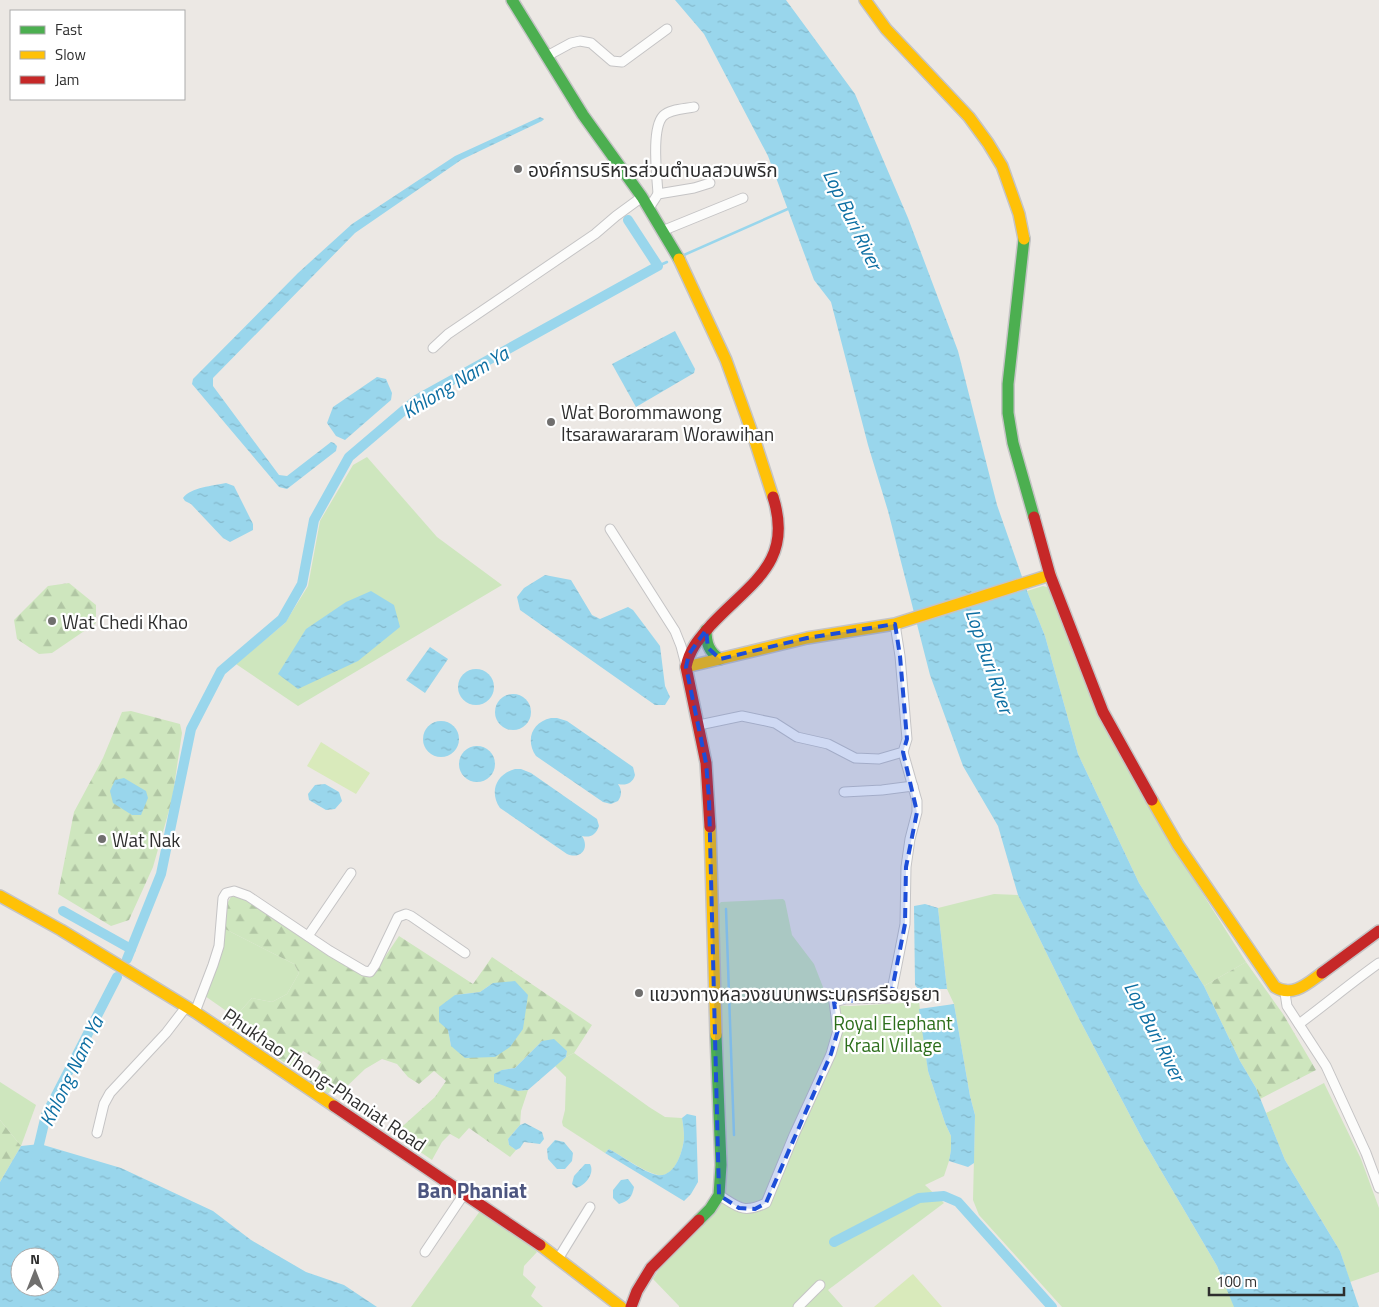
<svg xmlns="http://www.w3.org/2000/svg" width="1379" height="1307" font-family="'Titillium Web','Noto Sans Thai',sans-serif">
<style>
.grass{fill:#cee6be}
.forest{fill:url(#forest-firs);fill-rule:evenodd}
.pitch{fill:#d9eabb}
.water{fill:url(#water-ripples);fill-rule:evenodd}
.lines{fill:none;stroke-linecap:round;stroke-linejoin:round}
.stream{stroke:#99d6ec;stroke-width:2.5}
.canal{stroke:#99d6ec;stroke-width:10}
.street-casing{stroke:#c5c4c5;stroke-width:11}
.fast-casing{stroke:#c5c4c5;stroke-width:14}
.slow-casing{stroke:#c5c4c5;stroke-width:14}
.jam-casing{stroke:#c5c4c5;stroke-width:14}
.street{stroke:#fcfcfb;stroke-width:9}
.fast{stroke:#4caf50;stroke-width:11}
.slow{stroke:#ffc107;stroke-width:11}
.jam{stroke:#c62828;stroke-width:11}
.marked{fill:#1d4ed8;fill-opacity:0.2;stroke:#1d4ed8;stroke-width:4;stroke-dasharray:10 6;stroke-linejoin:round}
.poi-dot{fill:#706f6e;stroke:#fff;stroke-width:2}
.labels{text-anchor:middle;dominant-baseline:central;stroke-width:4.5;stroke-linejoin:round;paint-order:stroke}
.poi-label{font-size:19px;fill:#2e2e2e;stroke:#fff;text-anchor:start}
.park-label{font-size:19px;fill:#2c6e1b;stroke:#fff}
.street-label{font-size:19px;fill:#2e2e2e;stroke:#fff}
.water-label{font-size:20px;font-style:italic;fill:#0d6fa3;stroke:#fff}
.quarter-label{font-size:21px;font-weight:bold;fill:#4d5680;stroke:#fff}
</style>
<defs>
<pattern id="forest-firs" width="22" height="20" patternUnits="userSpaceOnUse" patternTransform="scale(1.25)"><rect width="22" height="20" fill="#cee6be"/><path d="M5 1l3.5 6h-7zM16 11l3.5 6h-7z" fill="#b1c6a4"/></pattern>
<pattern id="water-ripples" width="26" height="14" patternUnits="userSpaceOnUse" patternTransform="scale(1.25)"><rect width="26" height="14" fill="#99d6ec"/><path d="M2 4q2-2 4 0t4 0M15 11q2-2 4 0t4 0" fill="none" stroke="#84b8cb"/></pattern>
</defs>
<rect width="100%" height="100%" fill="#ece8e4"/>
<g class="grass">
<path d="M367,457L437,537L502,585L298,706L236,664L285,623L308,586L320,521L353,465Z"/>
<path d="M1043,586L1050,588L1097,714L1164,833L1246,962L1204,986L1139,883L1078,754L1045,636L1027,591Z"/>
<path d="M994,894L1018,895L1075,1011L1143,1140L1217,1266L1235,1307H1062L979,1215L973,1200L975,1115L970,1096L954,1004L947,989L938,908Z"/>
<path d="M783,899L785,901L792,935L814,964L830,1005L851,1006L919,1002L928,1071L945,1123L951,1136V1150L949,1161L944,1176L925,1185L944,1203L828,1290L843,1307H679V1306L653,1279L663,1263L678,1247L713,1215L721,1201L727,1179L718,905L721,902Z"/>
<path d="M225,929L294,964L299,973L287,994L272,1002L252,998L235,1017L205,996L223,945Z"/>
<path d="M574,1053L649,1107L665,1117L682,1118C683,1124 684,1131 684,1138C683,1151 675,1178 658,1175C644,1172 622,1156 609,1149L605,1153L563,1126L562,1122L565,1110L566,1077L555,1066L566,1057Z"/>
<path d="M0,1082L36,1105L21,1146L0,1120Z"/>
<path d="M1324,1083L1361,1159L1379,1208V1272L1350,1282L1340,1251L1285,1160L1266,1113Z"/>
<path d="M480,1211L520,1237L537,1252L524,1266L523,1275L536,1287L531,1296L543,1307H411Z"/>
</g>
<g class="forest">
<path d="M69,583L96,605V623L52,653L39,654L17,639L14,620L48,586Z"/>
<path d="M131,711L180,724L182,733L172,800L153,867L129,920L111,926L58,894L74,812L103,758L122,712Z"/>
<path d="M237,896L248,901L372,976L399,936L473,984L492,957L592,1025L574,1053L566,1057L567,1051L542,1041L515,1068L502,1070L518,1091L528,1090L521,1111L520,1125L508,1139L509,1145L516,1150L510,1157L469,1128L459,1139L450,1134L442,1142L432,1160L394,1134L435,1097L446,1081L434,1071L419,1084L408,1077L397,1064L382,1059L365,1069L342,1091L334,1086L328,1094L309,1081L321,1062L303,1051L291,1067L228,1025L252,998L272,1002L287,994L299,973L294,964L225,929L228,902L231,897ZM493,983L451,1046L448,1030L455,995L480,992Z"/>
<path d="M1246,962L1283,1014L1316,1070L1260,1099L1256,1088L1240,1061L1204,986Z"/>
<path d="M0,1120L21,1146L0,1182Z"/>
</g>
<g class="pitch">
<path d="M321,742L370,773L356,794L307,766Z"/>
<path d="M913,1274L942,1307H874Z"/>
</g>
<g class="water">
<path d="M675,0H786L855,94L908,218L958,351L997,505L1027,591L1045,636L1078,754L1139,883L1204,986L1240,1061L1256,1088L1285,1160L1340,1251L1359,1307H1234L1217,1266L1143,1140L1075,1011L1018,895L998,826L963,766L930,675L888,511L868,445L831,302L814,280L768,156L704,34Z"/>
<path d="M540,117L544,119L542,121L461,160L355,233L213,378V386L279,475L287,476L331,442L334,443L337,446L336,451L287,489L279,487L192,384L193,379L298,273L352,224L455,156Z"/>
<path d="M675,331L695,369L694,373L636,407L612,364Z"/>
<path d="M377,377L386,379L392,393L391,400L345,440L336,436L327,423L333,407Z"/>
<path d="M226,483L234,486L253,524V530L230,542L223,538L191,504L185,501L183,498C191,487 213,486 226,483Z"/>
<path d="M545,575L571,580L592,615L600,619L628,607L633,610L660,646L665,686L670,697L665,705H655L520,610L517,597L524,588Z"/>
<path d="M371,591L394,605L400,627L358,661L298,689L278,674L306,629L346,602Z"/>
<path d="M430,647L448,659L425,693L406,680Z"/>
<circle cx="476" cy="687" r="18"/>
<circle cx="513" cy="712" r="18"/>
<path d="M551,718H557L567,721L633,767L635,775C633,783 626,786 618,784C622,790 622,795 618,801L611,804L603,802L536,756C525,740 532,722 551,718Z"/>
<circle cx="441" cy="739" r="18"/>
<circle cx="477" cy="764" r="18"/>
<path d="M515,769H521L531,773L597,819L599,826C596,835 590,838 582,836C590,848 581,860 567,854L500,808C489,792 496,774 515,769Z"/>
<path d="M124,778L146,791L148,798L141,815H132L113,803L110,791L115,780Z"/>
<path d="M325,784L339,792L342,801L335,809L326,810L309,800L308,794L315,785Z"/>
<path d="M925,904L938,908L947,989H918L915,985L914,906Z"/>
<path d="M515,981L528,995L523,1029L510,1047L495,1057L465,1058L451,1046L448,1030L439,1022V1007L455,995L480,992L493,983Z"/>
<path d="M954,1004L970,1096L975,1115L974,1163L968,1167L949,1161L951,1150V1136L945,1123L928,1071L919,1009Z"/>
<path d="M554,1039L567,1051L566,1057L528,1090L518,1091L494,1082V1074L502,1070L515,1068L542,1041Z"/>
<path d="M687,1114L696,1116L698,1182L691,1194L684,1201L605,1153L609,1149C622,1156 643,1172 657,1175C675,1178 683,1151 684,1138C684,1131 683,1124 682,1118Z"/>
<path d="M525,1123L542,1132L544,1139L540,1144L524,1142L520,1148L516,1150L509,1145L508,1139L520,1125Z"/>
<path d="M555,1140L564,1142L573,1153L572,1161L565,1169H557L548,1159L547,1149Z"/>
<path d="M40,1144L121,1168L213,1211L251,1240L306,1272L344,1285L377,1307H0V1182L21,1146ZM20,1257H50V1287H20Z"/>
<path d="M585,1164H590C595,1173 586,1185 576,1188L572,1184L574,1176Z"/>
<path d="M628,1179L634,1187C632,1197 629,1201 619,1204L613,1198V1190L621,1180Z"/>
</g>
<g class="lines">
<g class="stream">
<path d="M684,255L790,208"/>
<path d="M658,266L667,262"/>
<path d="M726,909L734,1135"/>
</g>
<g class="canal">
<path d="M63,911L131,949"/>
<path d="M127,959L161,874L191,729L221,671L282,619L302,584L314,520L349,457L416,400L658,266L628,220"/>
<path d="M36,1157L46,1115L117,977"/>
<path d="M834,1242L919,1198L944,1196L958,1202L1052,1307"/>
</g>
<defs>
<g id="street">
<path d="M547,56L571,43L580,41L591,43L612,61L622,62L667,29"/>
<path d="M658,194C657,176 651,129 663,116C670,109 685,109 694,107"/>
<path d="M649,208L658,194L694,188L710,183"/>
<path d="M662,231L743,198"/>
<path d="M433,348L448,334L595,234L616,216L642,197"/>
<path d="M610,529L675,631L681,646L686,665"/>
<path d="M699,725L742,716L775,723L797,737L828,744L855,758L879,759L903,752L907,739L900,656L895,624"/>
<path d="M844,792L882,790L913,786"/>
<path d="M308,936L351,873"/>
<path d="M1285,993L1287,1006L1326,1066L1366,1153L1379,1188"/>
<path d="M195,1012L213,965L219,946L223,898L226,893L234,891L248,896L330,951L364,971L370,972L375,965L398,917L406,914L411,916L465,953"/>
<path d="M1299,1024C1326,1004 1352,982 1379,963"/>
<path d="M97,1133L104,1104L110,1093L166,1033L186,1007"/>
<path d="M719,1195C738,1207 743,1214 766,1203L794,1135L831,1054L838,1030L834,1002L846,999L889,998L892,990L905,924L906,867L910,839L917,812V801L903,752"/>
<path d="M425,1252L464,1194"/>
<path d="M558,1259L590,1207"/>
<path d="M798,1307L820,1285"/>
</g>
<g id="fast">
<path d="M512,0L583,115L642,197L679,259"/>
<path d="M1024,239L1008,384V413L1013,443L1034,517"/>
<path d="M706,630C706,643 709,652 720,659"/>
<path d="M699,1220L710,1209L719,1195L721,1165L716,1035"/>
</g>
<g id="slow">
<path d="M865,0L886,29L969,117L988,143L1002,166L1019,214L1024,239"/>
<path d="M679,259L726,360L754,438L773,497"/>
<path d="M686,667L807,638L895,624L1050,575"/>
<path d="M1152,800L1178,845L1275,987C1293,998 1308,983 1322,973"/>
<path d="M710,827L716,1035"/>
<path d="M0,896L61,930L195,1012L334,1106"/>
<path d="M540,1245L621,1307"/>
</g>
<g id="jam">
<path d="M1034,517L1050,575L1103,712L1152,800"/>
<path d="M710,827L706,763L686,667C690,648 699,639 711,625C750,583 794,563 773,497"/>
<path d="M1322,973L1379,931"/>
<path d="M334,1106L540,1245"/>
<path d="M631,1307L637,1291L651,1268L699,1220"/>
</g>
</defs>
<use href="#street" class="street-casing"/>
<use href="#fast" class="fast-casing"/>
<use href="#slow" class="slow-casing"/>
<use href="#jam" class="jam-casing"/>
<use href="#street" class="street"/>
<use href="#fast" class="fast"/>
<use href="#slow" class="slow"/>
<use href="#jam" class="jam"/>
</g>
<path class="marked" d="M895,624L900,656L907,739L903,752L917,812L906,867L905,924L892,990L889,998L834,1002L838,1030L831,1054L766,1203L755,1209L739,1208L719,1195L709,798L706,763L686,667L689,654L706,630L708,648L720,659L807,638Z"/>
<g class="poi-dot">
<circle cx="518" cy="169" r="5"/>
<circle cx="551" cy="422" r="5"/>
<circle cx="52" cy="621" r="5"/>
<circle cx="102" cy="839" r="5"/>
<circle cx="639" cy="993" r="5"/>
</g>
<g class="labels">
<g class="poi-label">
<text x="528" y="169">องค์การบริหารส่วนตำบลสวนพริก</text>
<text x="561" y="411">Wat Borommawong<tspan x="561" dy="22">Itsarawararam Worawihan</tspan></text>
<text x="62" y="621">Wat Chedi Khao</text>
<text x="112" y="839">Wat Nak</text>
<text x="649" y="993">แขวงทางหลวงชนบทพระนครศรีอยุธยา</text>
</g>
<g class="park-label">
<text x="893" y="1022">Royal Elephant<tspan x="893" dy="22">Kraal Village</tspan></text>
</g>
<g class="street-label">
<text transform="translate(325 1079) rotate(34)">Phukhao Thong-Phaniat Road</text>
</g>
<g class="water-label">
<text transform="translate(853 219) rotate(64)">Lop Buri River</text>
<text transform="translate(455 382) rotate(-31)">Khlong Nam Ya</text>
<text transform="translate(990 661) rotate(71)">Lop Buri River</text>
<text transform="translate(1155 1031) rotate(63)">Lop Buri River</text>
<text transform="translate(71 1071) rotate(-64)">Khlong Nam Ya</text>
</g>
<g class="quarter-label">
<text x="472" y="1190">Ban Phaniat</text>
</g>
</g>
<rect x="10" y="10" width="175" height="90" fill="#ffffff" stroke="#ababab"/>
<rect x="20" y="26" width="25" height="8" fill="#4caf50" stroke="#ababab"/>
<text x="55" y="35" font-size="15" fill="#2e2e2e">Fast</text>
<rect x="20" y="51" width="25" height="8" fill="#ffc107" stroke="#ababab"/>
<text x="55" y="60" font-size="15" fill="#2e2e2e">Slow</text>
<rect x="20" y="76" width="25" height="8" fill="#c62828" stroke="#ababab"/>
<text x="55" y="85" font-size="15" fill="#2e2e2e">Jam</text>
<g transform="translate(35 1272)"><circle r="24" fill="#ffffff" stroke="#ababab"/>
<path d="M0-4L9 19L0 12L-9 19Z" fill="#706f6e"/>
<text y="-8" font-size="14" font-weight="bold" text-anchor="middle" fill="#2e2e2e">N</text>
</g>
<path d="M1209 1287v8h135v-8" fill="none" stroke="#2e2e2e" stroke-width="2.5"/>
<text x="1216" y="1287" font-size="15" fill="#2e2e2e" stroke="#ffffff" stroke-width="4" paint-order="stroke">100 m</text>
</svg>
